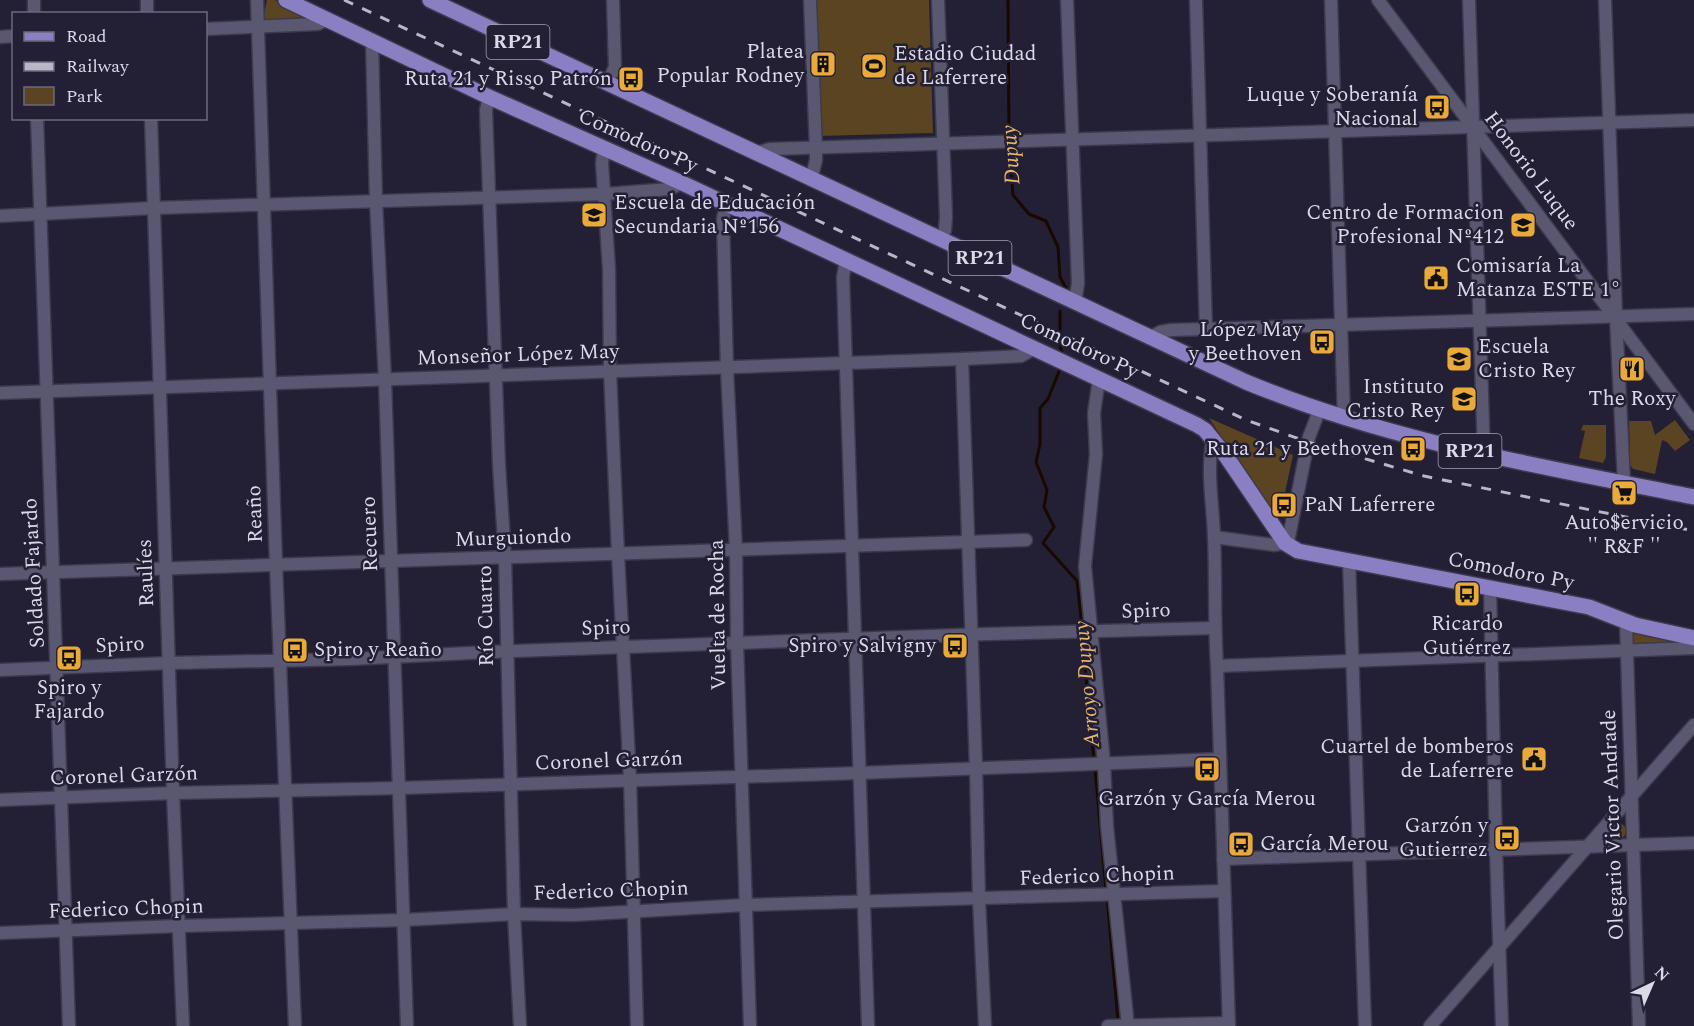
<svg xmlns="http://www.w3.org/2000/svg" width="1694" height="1026" font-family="Spectral,serif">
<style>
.green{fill:#5b4421}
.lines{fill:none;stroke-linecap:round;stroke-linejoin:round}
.stream{stroke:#180900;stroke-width:3}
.minor-casing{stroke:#3d3a4d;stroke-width:15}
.major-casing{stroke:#3d3a4d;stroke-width:18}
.minor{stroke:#5a5770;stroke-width:12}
.major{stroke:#897fc2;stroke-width:15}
.rail{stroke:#b8b7c7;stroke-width:3;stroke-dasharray:10 10;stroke-linecap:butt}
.labels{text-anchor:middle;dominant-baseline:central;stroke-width:5;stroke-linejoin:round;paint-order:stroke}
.shield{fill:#231f35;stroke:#a3a1b2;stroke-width:1.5}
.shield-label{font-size:20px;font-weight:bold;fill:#dad9e8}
.poi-label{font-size:21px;fill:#dad9e8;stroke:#231f35;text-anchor:end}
.street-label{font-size:21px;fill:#dad9e8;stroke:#231f35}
.water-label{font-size:22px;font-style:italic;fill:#e6b66c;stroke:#231f35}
</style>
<rect width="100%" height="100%" fill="#231f35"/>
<g class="green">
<path d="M267,0H275L314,18V20L264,21L263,19Z"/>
<path d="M814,0H929L933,133L818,136Z"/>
<path d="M1209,418L1293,455L1280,516L1275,519Z"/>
<path d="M1675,420L1690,440L1675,451L1667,442L1662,440L1655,474L1633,469L1630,465L1629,421H1651L1655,435Z"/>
<path d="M1583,425H1606V457L1603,463L1579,458L1585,431L1581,430Z"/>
<path d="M1631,631L1687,643L1634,645L1631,644Z"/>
<circle cx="1618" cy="831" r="8"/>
</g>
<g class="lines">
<g class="stream">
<path d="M1008,0L1009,139"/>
<path d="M1009,146L1013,195L1029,214L1046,221L1058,247L1060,277L1066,288"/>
<path d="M1060,311V345L1062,353"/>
<path d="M1060,369L1048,399L1040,408V444L1036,462L1047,490L1044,507L1054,527L1043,543L1077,581L1082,627"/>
<path d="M1082,633L1094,761"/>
<path d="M1095,768L1106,890"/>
<path d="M1107,896L1118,1021"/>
</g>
<defs>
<g id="minor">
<path d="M34,0V14"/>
<path d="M147,0V14"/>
<path d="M257,0L276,565L295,1026"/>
<path d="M810,0L816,149V160L811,180"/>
<path d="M938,0L946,217L945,230L941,240"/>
<path d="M1067,0L1078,283L1075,303"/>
<path d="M1196,0L1206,330"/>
<path d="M1331,0L1344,419"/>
<path d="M1378,0L1694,424"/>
<path d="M1469,0L1484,455"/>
<path d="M1605,0L1616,316L1624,483"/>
<path d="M206,29L318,24L327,19"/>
<path d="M0,37L14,36"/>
<path d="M372,40L376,201L385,380L407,1026"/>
<path d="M607,84L615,67L613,0"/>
<path d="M489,97L486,110L499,465L505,557L514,914L520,1026"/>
<path d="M37,118L69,1026"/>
<path d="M151,118L173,793L183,1026"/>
<path d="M604,148L602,163L609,269L610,371L618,554L630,779L637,1026"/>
<path d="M756,153L770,149L1694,120"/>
<path d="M726,204L723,219L727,369L736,550L737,643L750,1026"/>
<path d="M0,216L154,208L605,194L670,189L682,183"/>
<path d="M846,260L843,277L868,1026"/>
<path d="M1149,338L1160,332L1171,330L1694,314"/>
<path d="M962,359L976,768L979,899L985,1026"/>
<path d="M1099,379L1094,413L1096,454L1085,566L1104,763L1107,826L1128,1026"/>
<path d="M0,393L962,359L1021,356L1035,348"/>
<path d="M1213,439C1206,471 1213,504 1214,536C1216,579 1214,622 1217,666L1229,1026"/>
<path d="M1214,537L1274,545L1285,543L1289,537L1309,437L1319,411"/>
<path d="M1349,561L1365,1026"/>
<path d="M0,574L1026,540"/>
<path d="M1490,589L1496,849L1502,1026"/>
<path d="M1626,622L1639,1026"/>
<path d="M1217,666L1694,648"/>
<path d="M0,670L170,663L351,659L489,652L986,634L1214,628"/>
<path d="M0,800L173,793L400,788L859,773L1220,759"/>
<path d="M1223,859L1694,843"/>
<path d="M0,933L178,926L404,920L514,914L574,915L745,905L1224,891"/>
<path d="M1108,1026L1229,1023"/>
<path d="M1430,1026L1694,725"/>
</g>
<g id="major">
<path d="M286,0L489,97L682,183L1197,425L1205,430L1226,456L1285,543L1298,551L1589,607L1635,625L1694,638"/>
<path d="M430,0L1246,382C1391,442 1541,466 1694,497"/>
</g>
</defs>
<use href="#minor" class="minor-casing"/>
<use href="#major" class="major-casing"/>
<use href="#minor" class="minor"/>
<use href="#major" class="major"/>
<path class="rail" d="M344,0L1246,420L1308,442L1424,476L1694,531"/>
</g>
<defs>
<symbol id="building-square" viewBox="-11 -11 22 22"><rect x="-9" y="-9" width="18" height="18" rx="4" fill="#eaaa39" stroke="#231f35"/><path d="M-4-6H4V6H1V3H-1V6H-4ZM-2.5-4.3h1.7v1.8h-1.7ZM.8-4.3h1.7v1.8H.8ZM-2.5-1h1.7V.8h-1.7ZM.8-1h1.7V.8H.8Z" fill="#111"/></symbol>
<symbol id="stadium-square" viewBox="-11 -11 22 22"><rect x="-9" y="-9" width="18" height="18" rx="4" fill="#eaaa39" stroke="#231f35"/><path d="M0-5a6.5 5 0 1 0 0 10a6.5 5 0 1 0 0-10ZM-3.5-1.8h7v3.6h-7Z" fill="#111"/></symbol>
<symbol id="bus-square" viewBox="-11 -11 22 22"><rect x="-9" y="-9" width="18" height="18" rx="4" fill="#eaaa39" stroke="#231f35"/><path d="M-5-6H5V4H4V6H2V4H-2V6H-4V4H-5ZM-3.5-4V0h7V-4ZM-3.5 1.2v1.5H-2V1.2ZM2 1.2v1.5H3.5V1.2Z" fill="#111"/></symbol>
<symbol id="school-square" viewBox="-11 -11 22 22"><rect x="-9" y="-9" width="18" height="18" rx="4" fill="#eaaa39" stroke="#231f35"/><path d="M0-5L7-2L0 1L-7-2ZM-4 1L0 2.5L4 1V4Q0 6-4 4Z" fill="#111"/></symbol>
<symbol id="civic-square" viewBox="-11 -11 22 22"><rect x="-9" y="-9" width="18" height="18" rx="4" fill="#eaaa39" stroke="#231f35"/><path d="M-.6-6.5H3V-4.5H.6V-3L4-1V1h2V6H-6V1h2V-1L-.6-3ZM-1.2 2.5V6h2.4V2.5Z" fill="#111"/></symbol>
<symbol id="restaurant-square" viewBox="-11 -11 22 22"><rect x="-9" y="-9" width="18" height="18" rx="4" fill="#eaaa39" stroke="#231f35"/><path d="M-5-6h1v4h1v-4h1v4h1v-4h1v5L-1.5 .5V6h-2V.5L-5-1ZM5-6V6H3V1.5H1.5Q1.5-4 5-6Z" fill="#111"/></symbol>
<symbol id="supermarket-square" viewBox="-11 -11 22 22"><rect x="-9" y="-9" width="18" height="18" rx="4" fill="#eaaa39" stroke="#231f35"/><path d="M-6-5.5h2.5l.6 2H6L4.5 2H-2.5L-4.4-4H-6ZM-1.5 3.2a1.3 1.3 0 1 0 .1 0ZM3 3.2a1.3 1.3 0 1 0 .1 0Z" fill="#111"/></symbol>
</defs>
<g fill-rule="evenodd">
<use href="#building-square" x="808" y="49" width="30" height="30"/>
<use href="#stadium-square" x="859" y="51" width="30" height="30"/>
<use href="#bus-square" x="616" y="64" width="30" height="30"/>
<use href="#bus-square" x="1422" y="92" width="30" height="30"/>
<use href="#school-square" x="579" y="200" width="30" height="30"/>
<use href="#school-square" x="1508" y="210" width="30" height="30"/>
<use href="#civic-square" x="1421" y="263" width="30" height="30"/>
<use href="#bus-square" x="1307" y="327" width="30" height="30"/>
<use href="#school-square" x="1444" y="344" width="30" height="30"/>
<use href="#restaurant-square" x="1617" y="354" width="30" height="30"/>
<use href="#school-square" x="1449" y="384" width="30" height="30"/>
<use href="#bus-square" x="1398" y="434" width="30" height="30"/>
<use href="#supermarket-square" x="1609" y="478" width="30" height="30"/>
<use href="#bus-square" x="1269" y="490" width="30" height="30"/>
<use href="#bus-square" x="1452" y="579" width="30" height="30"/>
<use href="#bus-square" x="940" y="631" width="30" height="30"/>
<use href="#bus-square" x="280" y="635" width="30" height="30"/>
<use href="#bus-square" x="54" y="643" width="30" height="30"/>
<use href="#civic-square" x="1519" y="744" width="30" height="30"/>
<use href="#bus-square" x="1192" y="754" width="30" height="30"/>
<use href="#bus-square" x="1492" y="823" width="30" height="30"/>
<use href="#bus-square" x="1226" y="829" width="30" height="30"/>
</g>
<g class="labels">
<g class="shield">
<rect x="486.5" y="25" width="63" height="34" rx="4.5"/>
<rect x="948.5" y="241" width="63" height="34" rx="4.5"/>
<rect x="1438.5" y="434" width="63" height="34" rx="4.5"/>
</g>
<g class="shield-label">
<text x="518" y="42">RP21</text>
<text x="980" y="258">RP21</text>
<text x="1470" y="451">RP21</text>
</g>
<g class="poi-label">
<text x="804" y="52">Platea<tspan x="804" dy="24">Popular Rodney</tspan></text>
<text x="894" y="54" text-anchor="start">Estadio Ciudad<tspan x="894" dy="24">de Laferrere</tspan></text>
<text x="612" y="79">Ruta 21 y Risso Patrón</text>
<text x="1418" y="95">Luque y Soberanía<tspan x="1418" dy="24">Nacional</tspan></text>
<text x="614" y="203" text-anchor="start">Escuela de Educación<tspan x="614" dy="24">Secundaria Nº156</tspan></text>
<text x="1504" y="213">Centro de Formacion<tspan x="1504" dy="24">Profesional Nº412</tspan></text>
<text x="1456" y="266" text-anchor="start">Comisaría La<tspan x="1456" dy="24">Matanza ESTE 1°</tspan></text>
<text x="1302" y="330">López May<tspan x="1302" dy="24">y Beethoven</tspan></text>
<text x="1478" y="347" text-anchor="start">Escuela<tspan x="1478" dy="24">Cristo Rey</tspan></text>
<text x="1444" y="387">Instituto<tspan x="1444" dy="24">Cristo Rey</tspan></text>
<text x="1632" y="399" text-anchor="middle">The Roxy</text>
<text x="1394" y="449">Ruta 21 y Beethoven</text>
<text x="1304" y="505" text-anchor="start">PaN Laferrere</text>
<text x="1624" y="523" text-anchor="middle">Auto$ervicio<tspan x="1624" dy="24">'' R&amp;F ''</tspan></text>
<text x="1467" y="624" text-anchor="middle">Ricardo<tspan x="1467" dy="24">Gutiérrez</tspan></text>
<text x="936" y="646">Spiro y Salvigny</text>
<text x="314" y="650" text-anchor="start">Spiro y Reaño</text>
<text x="69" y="688" text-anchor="middle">Spiro y<tspan x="69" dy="24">Fajardo</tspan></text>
<text x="1514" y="747">Cuartel de bomberos<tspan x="1514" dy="24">de Laferrere</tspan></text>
<text x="1207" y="799" text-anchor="middle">Garzón y García Merou</text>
<text x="1488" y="826">Garzón y<tspan x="1488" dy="24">Gutierrez</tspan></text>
<text x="1260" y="844" text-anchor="start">García Merou</text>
</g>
<g class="street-label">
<text transform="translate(638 141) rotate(24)">Comodoro Py</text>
<text transform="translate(1531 171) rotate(53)">Honorio Luque</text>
<text transform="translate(1079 346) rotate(25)">Comodoro Py</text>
<text transform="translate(518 355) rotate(-2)">Monseñor López May</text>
<text transform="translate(255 514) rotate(-92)">Reaño</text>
<text transform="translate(370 534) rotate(-92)">Recuero</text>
<text transform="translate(513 538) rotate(-2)">Murguiondo</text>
<text transform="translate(1511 571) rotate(11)">Comodoro Py</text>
<text transform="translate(34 573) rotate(-93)">Soldado Fajardo</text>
<text transform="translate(146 573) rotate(-92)">Raulíes</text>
<text transform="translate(1146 611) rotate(-2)">Spiro</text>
<text transform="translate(718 615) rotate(-91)">Vuelta de Rocha</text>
<text transform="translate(486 616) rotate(-91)">Río Cuarto</text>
<text transform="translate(606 628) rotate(-2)">Spiro</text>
<text transform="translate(120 645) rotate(-3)">Spiro</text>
<text transform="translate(609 761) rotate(-2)">Coronel Garzón</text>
<text transform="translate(124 776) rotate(-2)">Coronel Garzón</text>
<text transform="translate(1613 825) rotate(-92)">Olegario Victor Andrade</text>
<text transform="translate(1097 876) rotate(-2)">Federico Chopin</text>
<text transform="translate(611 891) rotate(-2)">Federico Chopin</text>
<text transform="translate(126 909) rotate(-2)">Federico Chopin</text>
</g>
<g class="water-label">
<text transform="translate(1011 155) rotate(-94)">Dupuy</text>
<text transform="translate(1087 684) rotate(-95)">Arroyo Dupuy</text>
</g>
</g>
<rect x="12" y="12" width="195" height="108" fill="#231f35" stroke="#6c697d" stroke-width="1.5"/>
<rect x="24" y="32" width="30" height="9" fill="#897fc2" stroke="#6c697d" stroke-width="1.5"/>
<text x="66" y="42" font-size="18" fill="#dad9e8">Road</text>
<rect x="24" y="62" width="30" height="9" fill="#b8b7c7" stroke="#6c697d" stroke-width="1.5"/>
<text x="66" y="72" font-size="18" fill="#dad9e8">Railway</text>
<rect x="24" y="87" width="30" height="18" fill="#5b4421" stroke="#6c697d" stroke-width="1.5"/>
<text x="66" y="102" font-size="18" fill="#dad9e8">Park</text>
<g transform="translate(1652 984) rotate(44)" stroke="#231f35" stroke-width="4.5" paint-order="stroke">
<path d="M0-4.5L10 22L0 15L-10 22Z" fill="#dad9e8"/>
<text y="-9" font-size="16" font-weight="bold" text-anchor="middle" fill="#dad9e8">N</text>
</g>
</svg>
